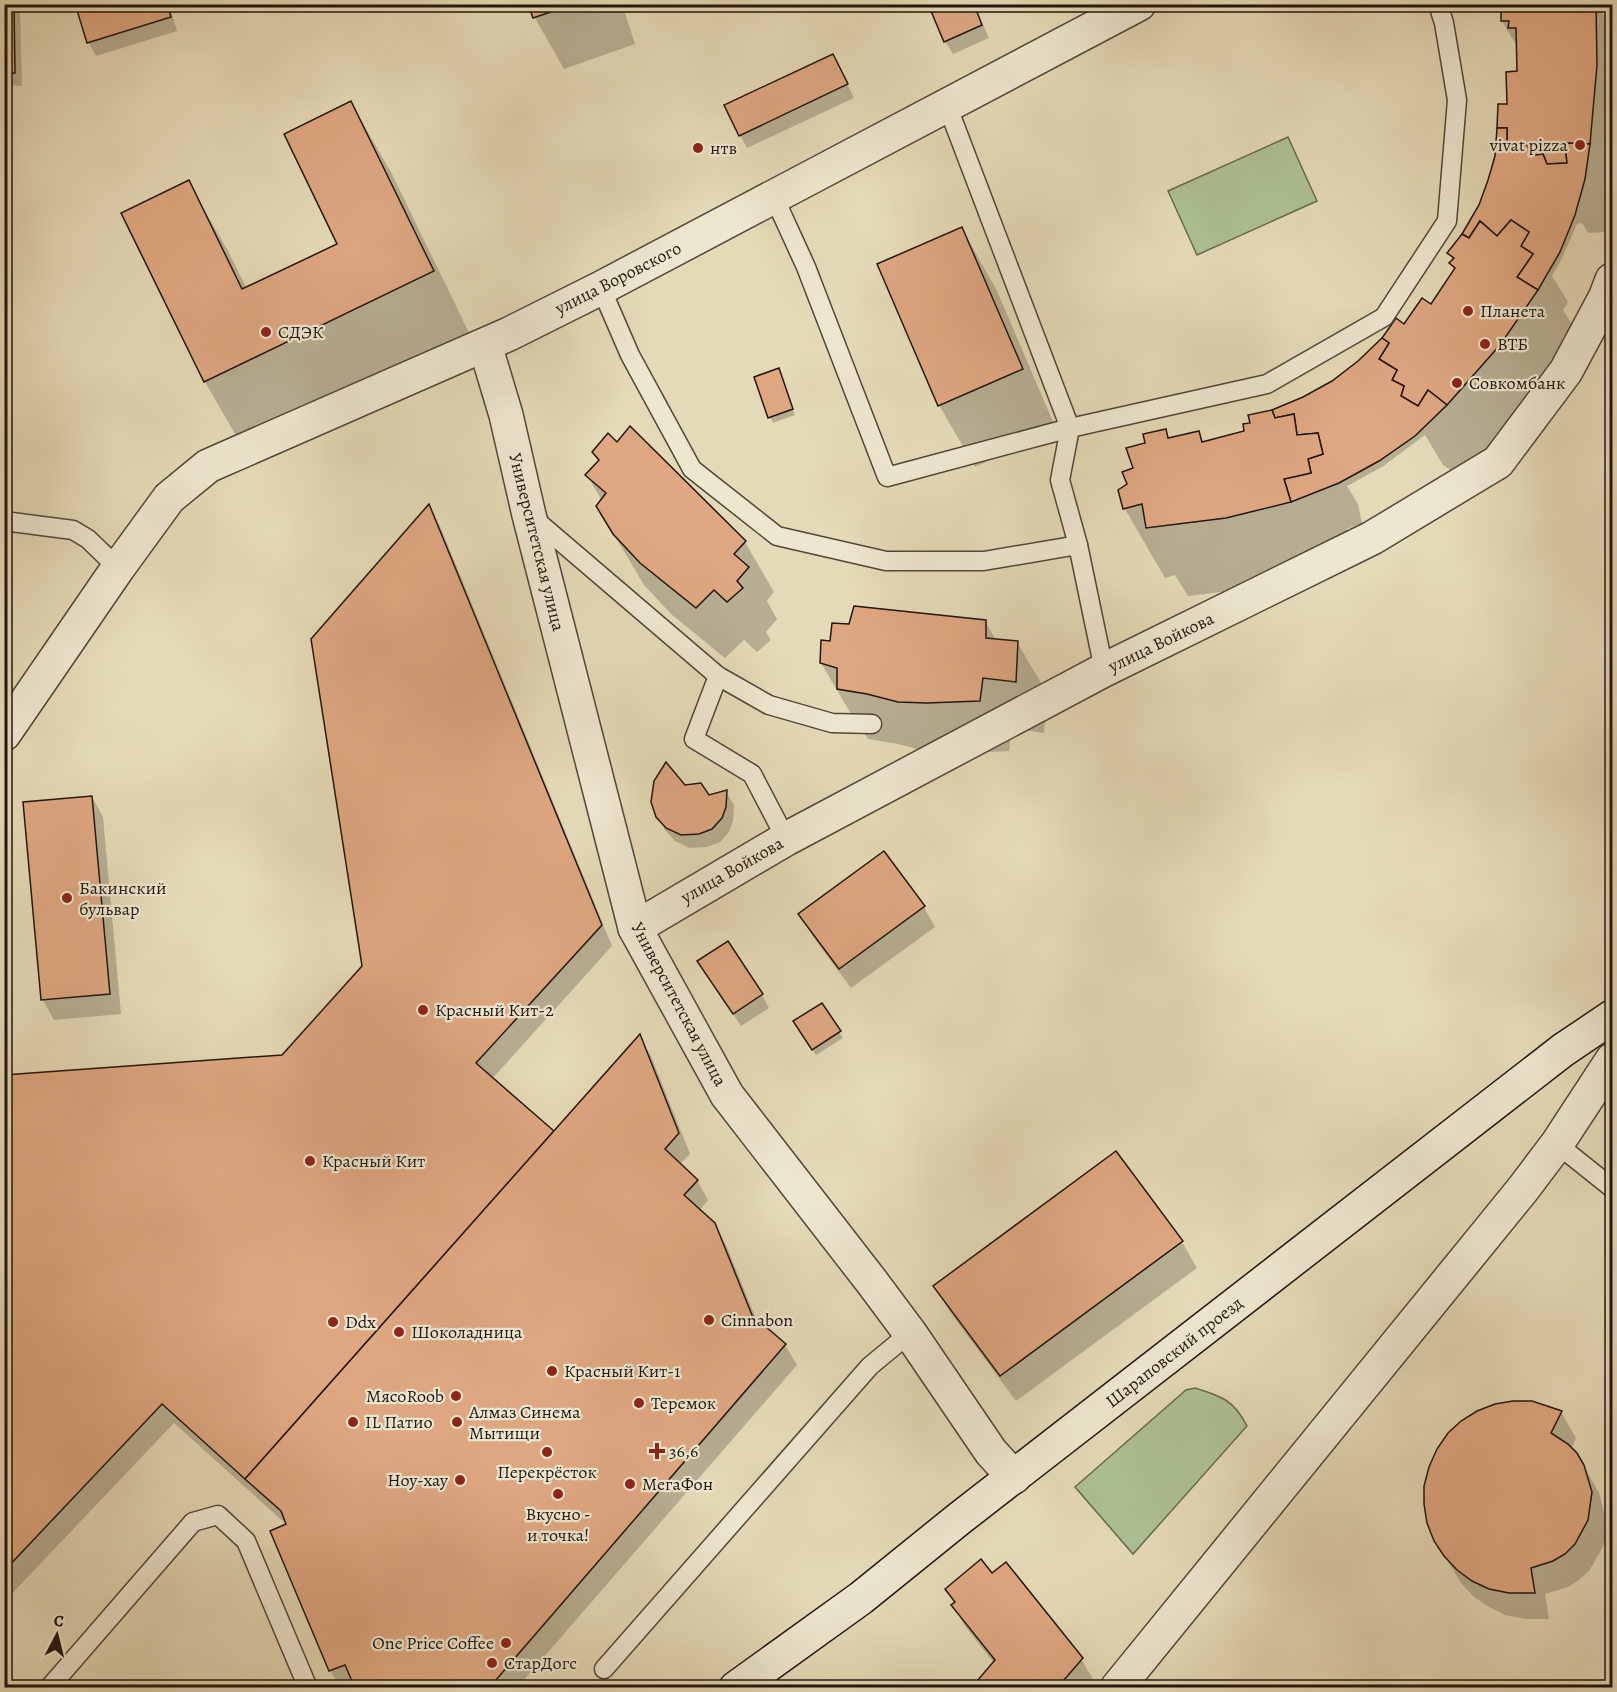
<svg xmlns="http://www.w3.org/2000/svg" width="1617" height="1692" font-family="Alegreya,serif">
<style>
.green{fill:#adc194;stroke:#666b52;stroke-width:1.5}
.shadow{fill:#0003}
.building{fill:#dfa781;stroke:#20150f;stroke-width:1.5}
.lines{fill:none;stroke-linecap:round;stroke-linejoin:round}
.service-casing{stroke:#514639;stroke-width:21}
.minor-casing{stroke:#514639;stroke-width:36}
.secondary-casing{stroke:#20150f;stroke-width:36}
.service{stroke:#eee7d0;stroke-width:18}
.minor{stroke:#eee7d0;stroke-width:33}
.secondary{stroke:#eee7d0;stroke-width:33}
.poi-dot{fill:#8f2418;stroke:#eee7d0;stroke-width:2}
.labels{text-anchor:middle;dominant-baseline:central;stroke-width:4.5;stroke-linejoin:round;paint-order:stroke}
.poi-label{font-size:18px;fill:#20150f;stroke:#eee7d0;text-anchor:start}
.street-label{font-size:18px;fill:#20150f;stroke:#eee7d0}
</style>
<rect width="100%" height="100%" fill="#e5dab7"/>
<filter id="stains"><feTurbulence type="fractalNoise" baseFrequency=".00333" numOctaves="4"/><feColorMatrix values="0 0 0 0 .2 0 0 0 0 .09 0 0 0 0 .02 0 0 0 .5 -.17"/></filter>
<radialGradient id="worn" r=".72"><stop offset=".6" stop-color="#630" stop-opacity="0"/><stop offset="1" stop-color="#630" stop-opacity=".3"/></radialGradient>
<g class="green">
<path d="M1288,137L1317,201L1197,255L1168,191Z"/>
<path d="M1195,1388C1221,1396 1234,1400 1247,1426L1133,1554L1075,1487L1186,1390Z"/>
</g>
<g class="shadow">
<path d="M4,4H16L20,12L22,86L4,85Z"/>
<path d="M88,4H169L177,31L96,56L89,43L78,8Z"/>
<path d="M530,4H622L635,44L564,69L535,18Z"/>
<path d="M974,4L989,38L953,54L945,41Z"/>
<path d="M1502,4H1598L1612,30V213L1604,212L1606,232L1588,233L1582,223L1577,224L1562,258L1552,276L1568,302L1563,310L1572,324L1563,337L1577,360L1488,474L1469,459L1458,475L1443,465L1425,435L1382,467L1347,486L1358,504L1362,523L1347,529L1350,542L1266,587L1188,596L1175,575L1165,578L1125,509L1120,490L1129,485L1146,444L1166,431L1170,440L1198,433L1204,443L1246,432L1252,424L1272,411L1304,398L1332,382L1431,306L1455,270L1451,263L1453,261L1449,253L1480,206L1490,181L1519,73L1518,48L1502,21Z"/>
<path d="M840,69L854,98L747,148L740,135Z"/>
<path d="M351,103L391,172L473,341L245,451L205,382L123,213L188,182L228,251L247,289L339,244Z"/>
<path d="M962,229L997,291L1057,431L975,467L939,405Z"/>
<path d="M781,376L795,415L773,423L770,417Z"/>
<path d="M594,452L745,542L774,592L767,601L777,619L766,632L771,640L757,652L744,640L725,658L671,614L644,585L597,506L602,501L587,475L599,462Z"/>
<path d="M429,507L440,526L612,946L492,1079L554,1133L639,1037L651,1056L690,1154L680,1164L697,1180L708,1200L699,1211L714,1224L726,1245L757,1321L785,1345L797,1365L517,1688H357L355,1685L340,1688L330,1670L287,1525L174,1423L4,1602V1076L282,1056L363,966Z"/>
<path d="M985,621L996,640L1017,642L1047,693L1044,733L1012,728L1009,751L957,754L929,752L898,744L868,739L854,715L851,714L821,663L831,642Z"/>
<path d="M694,784L700,785L709,797L726,792L734,805L733,821L729,832L720,842L707,847L690,848L675,841L665,830L657,816L684,786Z"/>
<path d="M92,797L103,817L121,1014L54,1020L43,1000L25,804Z"/>
<path d="M884,853L924,907L935,927L851,988L811,934L800,914Z"/>
<path d="M707,975L762,995L769,1008L741,1026Z"/>
<path d="M798,1028L839,1032L843,1038L816,1055Z"/>
<path d="M1116,1153L1182,1242L1197,1268L1016,1401L950,1312L935,1286Z"/>
<path d="M1561,1412L1576,1438L1571,1450L1583,1465L1599,1493L1606,1519V1533L1603,1547L1589,1571L1579,1580L1568,1587L1545,1594L1549,1619H1525L1505,1615L1489,1607L1474,1597L1461,1583L1435,1540Z"/>
<path d="M992,1575L1081,1659L1093,1679L1085,1688H973L994,1663L964,1625L947,1589Z"/>
</g>
<g class="building">
<path d="M4,4H14L15,73H4Z"/>
<path d="M83,4H167L171,17L87,43L76,7Z"/>
<path d="M528,4H574L533,18Z"/>
<path d="M928,4H974L982,25L944,42Z"/>
<path d="M1501,4H1596L1597,65L1590,144L1565,143L1567,163L1547,164L1543,154L1530,156L1528,145L1507,147V128H1497L1498,104H1507L1506,72L1517,71L1516,28H1508L1509,21H1501Z"/>
<path d="M833,54L848,84L739,136L724,105Z"/>
<path d="M351,101L434,271L204,382L121,213L189,180L242,289L337,244L284,134Z"/>
<path d="M1497,128H1507V147L1528,145L1530,156L1543,154L1547,164L1567,163L1565,143L1590,144L1585,179L1575,215L1560,252L1538,290L1517,277L1533,254L1521,246L1529,232L1511,220L1497,236L1480,221L1469,238L1462,234L1479,205L1488,180L1495,156Z"/>
<path d="M1511,220L1529,232L1521,246L1533,254L1517,277L1538,290L1500,345L1447,405L1428,390L1418,406L1401,396L1404,386L1392,380L1397,370L1379,359L1389,343L1382,338L1396,318L1404,324L1422,298L1431,304L1455,268L1449,263L1454,258L1447,253L1462,234L1469,238L1480,221L1497,236Z"/>
<path d="M962,227L1023,369L938,406L877,264Z"/>
<path d="M1382,338L1389,343L1379,359L1397,370L1392,380L1404,386L1401,396L1418,406L1428,390L1447,405L1415,436L1379,461L1339,483L1291,502L1284,479L1311,473L1308,459L1323,454L1318,433L1297,435L1294,414L1275,418L1272,410L1303,397L1332,381L1358,361Z"/>
<path d="M779,368L793,409L768,418L754,377Z"/>
<path d="M1272,410L1275,418L1294,414L1297,435L1318,433L1323,454L1308,459L1311,473L1284,479L1291,502L1226,518L1146,528L1142,504L1123,509L1118,490L1127,484L1122,472L1133,468L1126,448L1145,443L1143,434L1166,429L1168,438L1199,431L1202,442L1244,431L1243,424L1250,423L1248,415Z"/>
<path d="M630,426L746,541L734,554L749,567L737,581L743,588L727,602L714,590L696,608L640,563L613,534L596,506L606,493L585,475L599,460L592,452L608,433L617,442Z"/>
<path d="M429,504L602,925L476,1063L554,1131L245,1479L162,1404L4,1571V1075L282,1055L362,966L311,639Z"/>
<path d="M854,606L986,620V638L1018,641L1016,682L983,678L980,701L927,703L898,702L867,694L837,689V668L820,663L821,640L830,641L832,623L849,624Z"/>
<path d="M666,762L685,785L701,783L709,795L727,790L726,807L722,818L712,829L699,834L681,835L666,828L656,817L651,802L654,781Z"/>
<path d="M92,796L110,994L41,1000L23,802Z"/>
<path d="M884,851L925,906L839,969L798,914Z"/>
<path d="M728,941L763,994L733,1014L697,961Z"/>
<path d="M822,1003L841,1031L812,1050L793,1021Z"/>
<path d="M640,1034L679,1133L665,1149L698,1180L684,1195L715,1223L752,1315L786,1344L489,1688H355L345,1665L329,1671L270,1531L286,1524L281,1511L245,1479Z"/>
<path d="M1116,1151L1183,1241L1000,1376L933,1286Z"/>
<path d="M1513,1401H1532L1562,1411L1551,1433L1568,1444L1577,1453L1584,1465L1592,1492L1588,1520L1575,1544L1565,1554L1553,1561L1531,1568L1535,1593H1509L1489,1589L1472,1581L1457,1570L1444,1556L1434,1541L1427,1523L1424,1504V1486L1429,1467L1437,1449L1448,1433L1461,1421L1477,1411L1495,1404Z"/>
<path d="M981,1559L992,1573L1006,1562L1083,1658L1057,1688H971L995,1660L951,1605L955,1602L945,1589Z"/>
</g>
<g class="lines">
<defs>
<g id="service">
<path d="M774,197L806,267L887,477L1070,428L947,105"/>
<path d="M601,288L630,355L692,469L777,536L886,561H984L1078,545"/>
<path d="M532,517L718,676L769,705L832,723L872,724"/>
<path d="M4,521L73,530L88,539L118,568"/>
<path d="M1104,670L1078,545L1060,480L1070,428L1267,384L1384,317L1447,221L1457,100L1444,23L1438,4"/>
<path d="M718,676L694,739L752,774L786,839"/>
<path d="M1557,1144L1612,1188"/>
<path d="M604,1669L870,1366L910,1333"/>
<path d="M49,1688L193,1522L218,1515L246,1541L308,1688"/>
</g>
<g id="minor">
<path d="M485,345L506,415L529,515L635,928L727,1095L872,1282L910,1333L991,1452L1014,1477"/>
<path d="M4,734L118,568L169,498L208,466L509,334L601,288L1139,4"/>
<path d="M635,928L786,839L1104,670L1372,538L1498,462L1566,371L1605,298L1612,280"/>
<path d="M1117,1688L1523,1189L1557,1144L1612,1060"/>
</g>
<path id="secondary" d="M736,1688L861,1598L960,1518L1563,1050L1612,1017"/>
</defs>
<use href="#service" class="service-casing"/>
<use href="#minor" class="minor-casing"/>
<use href="#secondary" class="secondary-casing"/>
<use href="#service" class="service"/>
<use href="#minor" class="minor"/>
<use href="#secondary" class="secondary"/>
</g>
<g class="poi-dot">
<circle cx="1580" cy="145" r="6"/>
<circle cx="698" cy="148" r="6"/>
<circle cx="1468" cy="311" r="6"/>
<circle cx="266" cy="332" r="6"/>
<circle cx="1485" cy="344" r="6"/>
<circle cx="1457" cy="383" r="6"/>
<circle cx="67" cy="898" r="6"/>
<circle cx="423" cy="1010" r="6"/>
<circle cx="310" cy="1161" r="6"/>
<circle cx="709" cy="1320" r="6"/>
<circle cx="333" cy="1322" r="6"/>
<circle cx="399" cy="1332" r="6"/>
<circle cx="552" cy="1371" r="6"/>
<circle cx="456" cy="1396" r="6"/>
<circle cx="639" cy="1403" r="6"/>
<circle cx="353" cy="1422" r="6"/>
<circle cx="457" cy="1422" r="6"/>
<path d="M654 1442h6v6h6v6h-6v6h-6v-6h-6v-6h6z"/>
<circle cx="547" cy="1452" r="6"/>
<circle cx="460" cy="1480" r="6"/>
<circle cx="630" cy="1484" r="6"/>
<circle cx="558" cy="1494" r="6"/>
<circle cx="506" cy="1643" r="6"/>
<circle cx="492" cy="1663" r="6"/>
</g>
<g class="labels">
<g class="poi-label">
<text x="1568" y="145" text-anchor="end">vivat pizza</text>
<text x="710" y="148">нтв</text>
<text x="1480" y="311">Планета</text>
<text x="278" y="332">СДЭК</text>
<text x="1497" y="344">ВТБ</text>
<text x="1469" y="383">Совкомбанк</text>
<text x="79" y="888">Бакинский<tspan x="79" dy="21">бульвар</tspan></text>
<text x="435" y="1010">Красный Кит-2</text>
<text x="322" y="1161">Красный Кит</text>
<text x="721" y="1320">Cinnabon</text>
<text x="345" y="1322">Ddx</text>
<text x="411" y="1332">Шоколадница</text>
<text x="564" y="1371">Красный Кит-1</text>
<text x="444" y="1396" text-anchor="end">МясоRoob</text>
<text x="651" y="1403">Теремок</text>
<text x="469" y="1412">Алмаз Синема<tspan x="469" dy="21">Мытищи</tspan></text>
<text x="365" y="1422">IL Патио</text>
<text x="669" y="1451">36,6</text>
<text x="547" y="1472" text-anchor="middle">Перекрёсток</text>
<text x="448" y="1480" text-anchor="end">Ноу-хау</text>
<text x="642" y="1484">МегаФон</text>
<text x="558" y="1514" text-anchor="middle">Вкусно -<tspan x="558" dy="21">и точка!</tspan></text>
<text x="494" y="1643" text-anchor="end">One Price Coffee</text>
<text x="504" y="1663">СтарДогс</text>
</g>
<g class="street-label">
<text transform="translate(618 278) rotate(-27)">улица Воровского</text>
<text transform="translate(537 542) rotate(76)">Университетская улица</text>
<text transform="translate(1161 642) rotate(-26)">улица Войкова</text>
<text transform="translate(732 870) rotate(-30)">улица Войкова</text>
<text transform="translate(679 1004) rotate(62)">Университетская улица</text>
<text transform="translate(1174 1352) rotate(-38)">Шараповский проезд</text>
</g>
</g>
<rect width="1617" height="1692" fill="none" stroke="#e5dab7" stroke-width="24"/>
<rect x="6" y="6" width="1605" height="1680" fill="none" stroke="#20150f" stroke-width="3"/>
<rect x="12" y="12" width="1593" height="1668" fill="none" stroke="#20150f" stroke-width="1.5"/>
<g transform="translate(57 1635) rotate(7)" stroke="#eee7d0" stroke-width="4.5" paint-order="stroke">
<path d="M0-4.5L10 22L0 15L-10 22Z" fill="#20150f"/>
<text y="-9" font-size="16" font-weight="bold" text-anchor="middle" fill="#20150f">С</text>
</g>
<rect width="100%" height="100%" filter="url(#stains)"/>
<rect width="100%" height="100%" fill="url(#worn)"/>
</svg>
